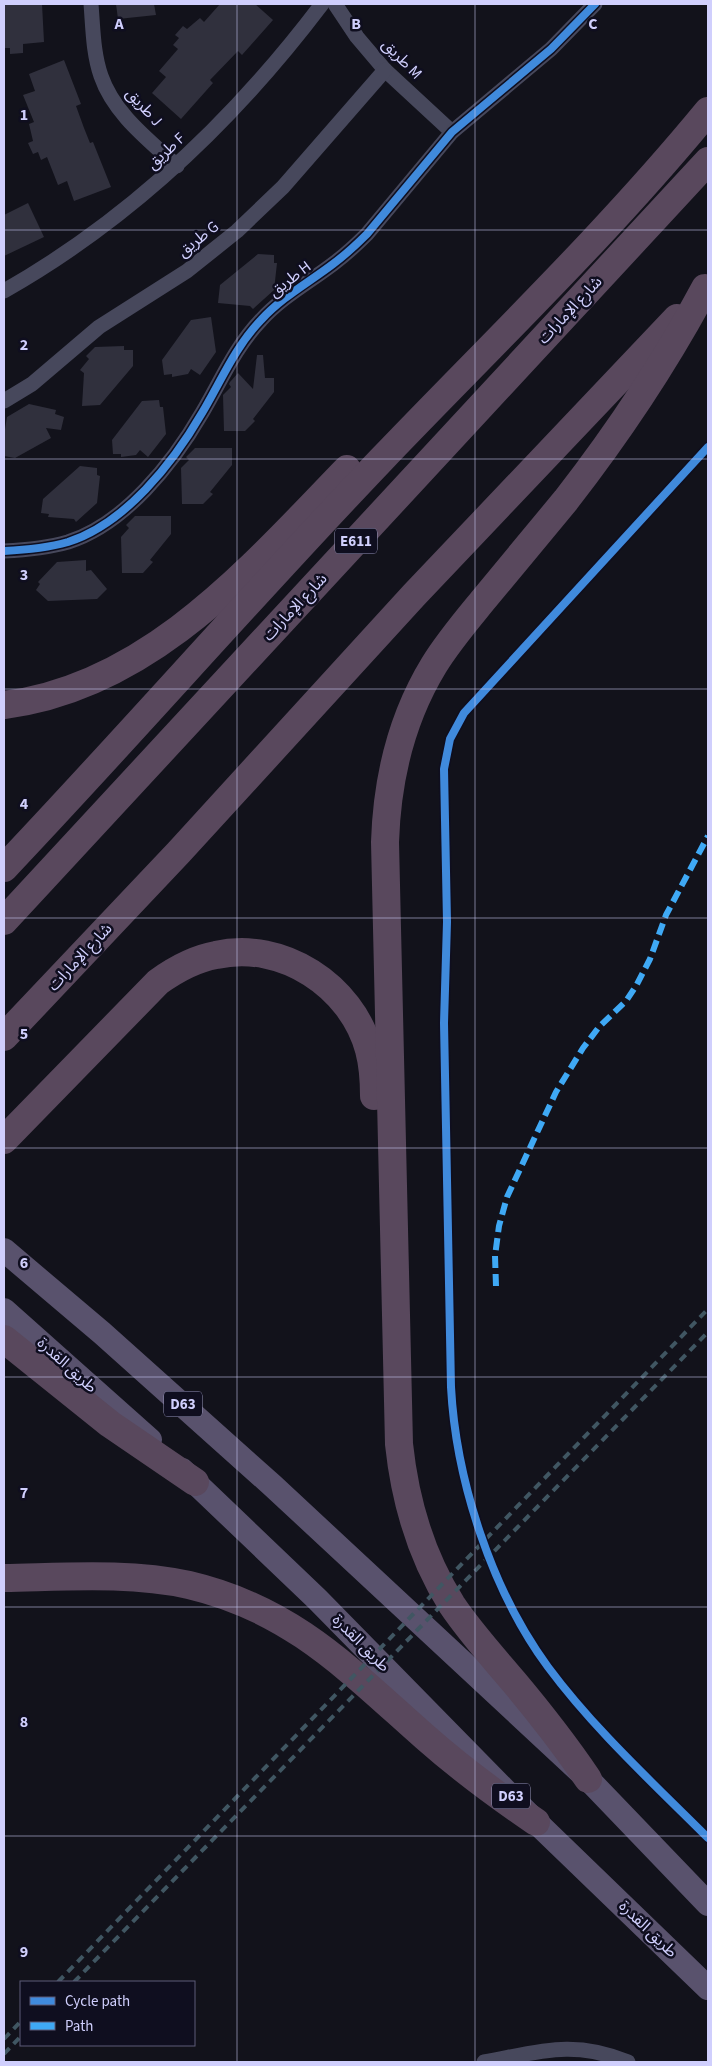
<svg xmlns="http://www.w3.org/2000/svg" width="712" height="2066" font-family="'Source Sans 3','Noto Sans Arabic',sans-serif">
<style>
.building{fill:#30303d}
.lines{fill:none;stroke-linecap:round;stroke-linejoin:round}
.street{stroke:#47485c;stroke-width:15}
.primary{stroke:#59526d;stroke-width:24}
.highway{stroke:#59485d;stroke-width:28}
.rail{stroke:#405662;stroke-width:4;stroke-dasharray:8 6;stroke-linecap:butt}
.quiet{stroke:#3fa9f5;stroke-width:6;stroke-dasharray:12 6;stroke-linecap:butt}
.cycleway-casing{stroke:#0f0e1f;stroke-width:11}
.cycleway{stroke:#408adc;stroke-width:8}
.grid{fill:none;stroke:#d0cffd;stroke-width:1;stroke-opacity:0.55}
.labels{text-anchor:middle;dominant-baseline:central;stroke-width:5;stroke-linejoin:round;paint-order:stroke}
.shield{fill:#0f0e1f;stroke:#9695ba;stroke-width:1}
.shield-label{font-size:15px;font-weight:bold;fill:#d0cffd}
.street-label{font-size:16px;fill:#d0cffd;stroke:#0f0e1f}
.grid-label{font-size:16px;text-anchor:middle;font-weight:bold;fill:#d0cffd;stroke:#0f0e1f;stroke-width:5;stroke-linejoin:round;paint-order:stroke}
</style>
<rect width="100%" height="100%" fill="#12121b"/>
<g class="building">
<path d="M42,4L44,42L23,44V53L10,54V48H4V5Z"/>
<path d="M116,4H154L156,15L118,19Z"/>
<path d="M220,4H255L273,20L242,55L238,51L210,80L213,83L181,119L152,93L166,77L159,71L178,49L173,45L179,38L175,35L183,26L187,29L200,18L204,22Z"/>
<path d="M64,60L81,104L76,106L84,128L90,143L93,142L111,187L74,201L67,181L58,185L47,157L41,160L38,152L33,154L28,143L33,141L29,124L34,122L23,95L35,91L29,74Z"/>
<path d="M28,203L44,237L4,256V215Z"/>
<path d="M258,254L274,255V263H277L274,290L253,309L250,306L218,303L220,285Z"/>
<path d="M211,317L216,352L200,375L191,369L188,374L172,377V374L164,375L162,360L191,320Z"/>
<path d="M124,346V350H133V366L100,405L82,406L84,373L80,370L89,359L86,356L95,347Z"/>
<path d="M257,355H263L265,378H274V392L253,419L255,421L245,431H224L223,395L231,387L229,384L230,382L238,373L253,389Z"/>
<path d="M159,400L160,407H163L166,434L148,457L140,450L136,455L121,457V454H113L112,440L142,401Z"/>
<path d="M29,404L56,410L55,414L64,417L61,430L46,428L51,438L15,458L4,456V435L7,417Z"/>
<path d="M195,448H232V465L210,492L213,494L203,504H182L181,468L189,460L186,457Z"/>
<path d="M80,466L97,468V475L100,476L97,503L76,522L74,519L48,517L49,514L41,513L43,499Z"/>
<path d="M135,516H171V534L150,560L153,562L143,573H122L121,537L129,528L126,525Z"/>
<path d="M86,560V571L91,570L107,589L97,599L48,601L36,590L40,584L38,582L57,562Z"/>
</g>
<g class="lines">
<g class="street">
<path d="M91,4C93,28 93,53 101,76C114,114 149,140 177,166"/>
<path d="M335,4L357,37L385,70L452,132"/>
<path d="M4,291C129,220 235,119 322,4"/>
<path d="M4,401L32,384L99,327L187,271L237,231L283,187L385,70"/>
<path d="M4,551C25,550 47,548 68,542C125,524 173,463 202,413C221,381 235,347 261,320C282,297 308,283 333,264C345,255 356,245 367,234L452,132L551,49L595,4"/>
<path d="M484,2062C539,2052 573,2039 628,2062"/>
</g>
<g class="primary">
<path d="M4,1250L102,1333L273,1486L588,1779L708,1904"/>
<path d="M4,1310L150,1440"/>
<path d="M182,1470L317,1599L536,1822L708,1988"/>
</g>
<g class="highway">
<path d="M4,705C149,687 251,568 347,469"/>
<path d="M4,868C131,734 253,594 381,460C491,345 607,234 708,111"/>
<path d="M4,921L708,161"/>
<path d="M4,1037L179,852L414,595L677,318"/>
<path d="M4,1140L158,982C176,969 194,959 216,955C282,940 352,986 369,1050C373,1065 374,1081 374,1096"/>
<path d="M4,1339L110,1424L195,1482"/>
<path d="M4,1578C65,1577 129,1572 189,1585C292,1609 349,1670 425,1737C460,1768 498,1796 536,1822"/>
<path d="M588,1779C565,1745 540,1713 514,1682C493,1657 470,1632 452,1605C421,1556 405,1501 399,1444L385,842C387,780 401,719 434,665C448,642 466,621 484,599C511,566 539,533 566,500C618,433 665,363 705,288"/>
</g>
<g class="rail">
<path d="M58,1982L708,1309"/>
<path d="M74,1982L708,1332"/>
<path d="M4,2039L21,2021"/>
<path d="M4,2054L21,2036"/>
</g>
<path class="quiet" d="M496,1286L495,1256L499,1226L507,1197L556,1092L583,1048L599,1027L626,1001L636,986L650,959L666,915L708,836"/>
<defs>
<g id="cycleway">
<path d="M708,447L464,713L450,739L444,769L447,922L444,1023L451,1387C456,1481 492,1591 548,1667C594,1729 653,1783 708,1838"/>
<path d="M4,551C25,550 47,548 68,542C125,524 173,463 202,413C221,381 235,347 261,320C282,297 308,283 333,264C345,255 356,245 367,234L452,132L551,49L595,4"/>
</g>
</defs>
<use href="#cycleway" class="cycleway-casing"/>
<use href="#cycleway" class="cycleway"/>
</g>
<path class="grid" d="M237,4V2062M475,4V2062M4,230H708M4,459H708M4,689H708M4,918H708M4,1148H708M4,1377H708M4,1607H708M4,1836H708"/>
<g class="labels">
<g class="shield">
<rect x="335" y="528.5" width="42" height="25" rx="4"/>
<rect x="164" y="1391.5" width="38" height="25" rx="4"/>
<rect x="492" y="1783.5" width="38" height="25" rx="4"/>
</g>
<g class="shield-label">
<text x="356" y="541">E611</text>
<text x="183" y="1404">D63</text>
<text x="511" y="1796">D63</text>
</g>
<g class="street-label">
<text transform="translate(402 59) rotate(46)">طريق M</text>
<text transform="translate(144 107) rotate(48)">طريق J</text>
<text transform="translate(166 151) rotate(-42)">طريق F</text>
<text transform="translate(198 239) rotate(-38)">طريق G</text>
<text transform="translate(290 279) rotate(-37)">طريق H</text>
<text transform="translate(570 310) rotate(-47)">شارع الإمارات</text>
<text transform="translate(295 607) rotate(-47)">شارع الإمارات</text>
<text transform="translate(80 957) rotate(-47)">شارع الإمارات</text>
<text transform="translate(67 1365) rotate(42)">طريق القدرة</text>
<text transform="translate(361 1643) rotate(45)">طريق القدرة</text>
<text transform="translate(648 1929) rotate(44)">طريق القدرة</text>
</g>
</g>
<g class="grid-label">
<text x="119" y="29">A</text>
<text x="356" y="29">B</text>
<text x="593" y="29">C</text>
<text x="24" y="120">1</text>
<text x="24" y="350">2</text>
<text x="24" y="580">3</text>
<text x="24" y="809">4</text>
<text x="24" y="1039">5</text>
<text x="24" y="1268">6</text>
<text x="24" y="1498">7</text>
<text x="24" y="1727">8</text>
<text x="24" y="1957">9</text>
</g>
<rect width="712" height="2066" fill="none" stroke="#d0cffd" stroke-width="10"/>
<rect x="20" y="1981" width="175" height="65" fill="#0f0e1f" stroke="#5c5b78"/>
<rect x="30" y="1997" width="25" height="8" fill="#408adc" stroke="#5c5b78"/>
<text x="65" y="2006" font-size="15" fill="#d0cffd">Cycle path</text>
<rect x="30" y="2022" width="25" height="8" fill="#3fa9f5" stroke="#5c5b78"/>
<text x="65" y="2031" font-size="15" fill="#d0cffd">Path</text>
</svg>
